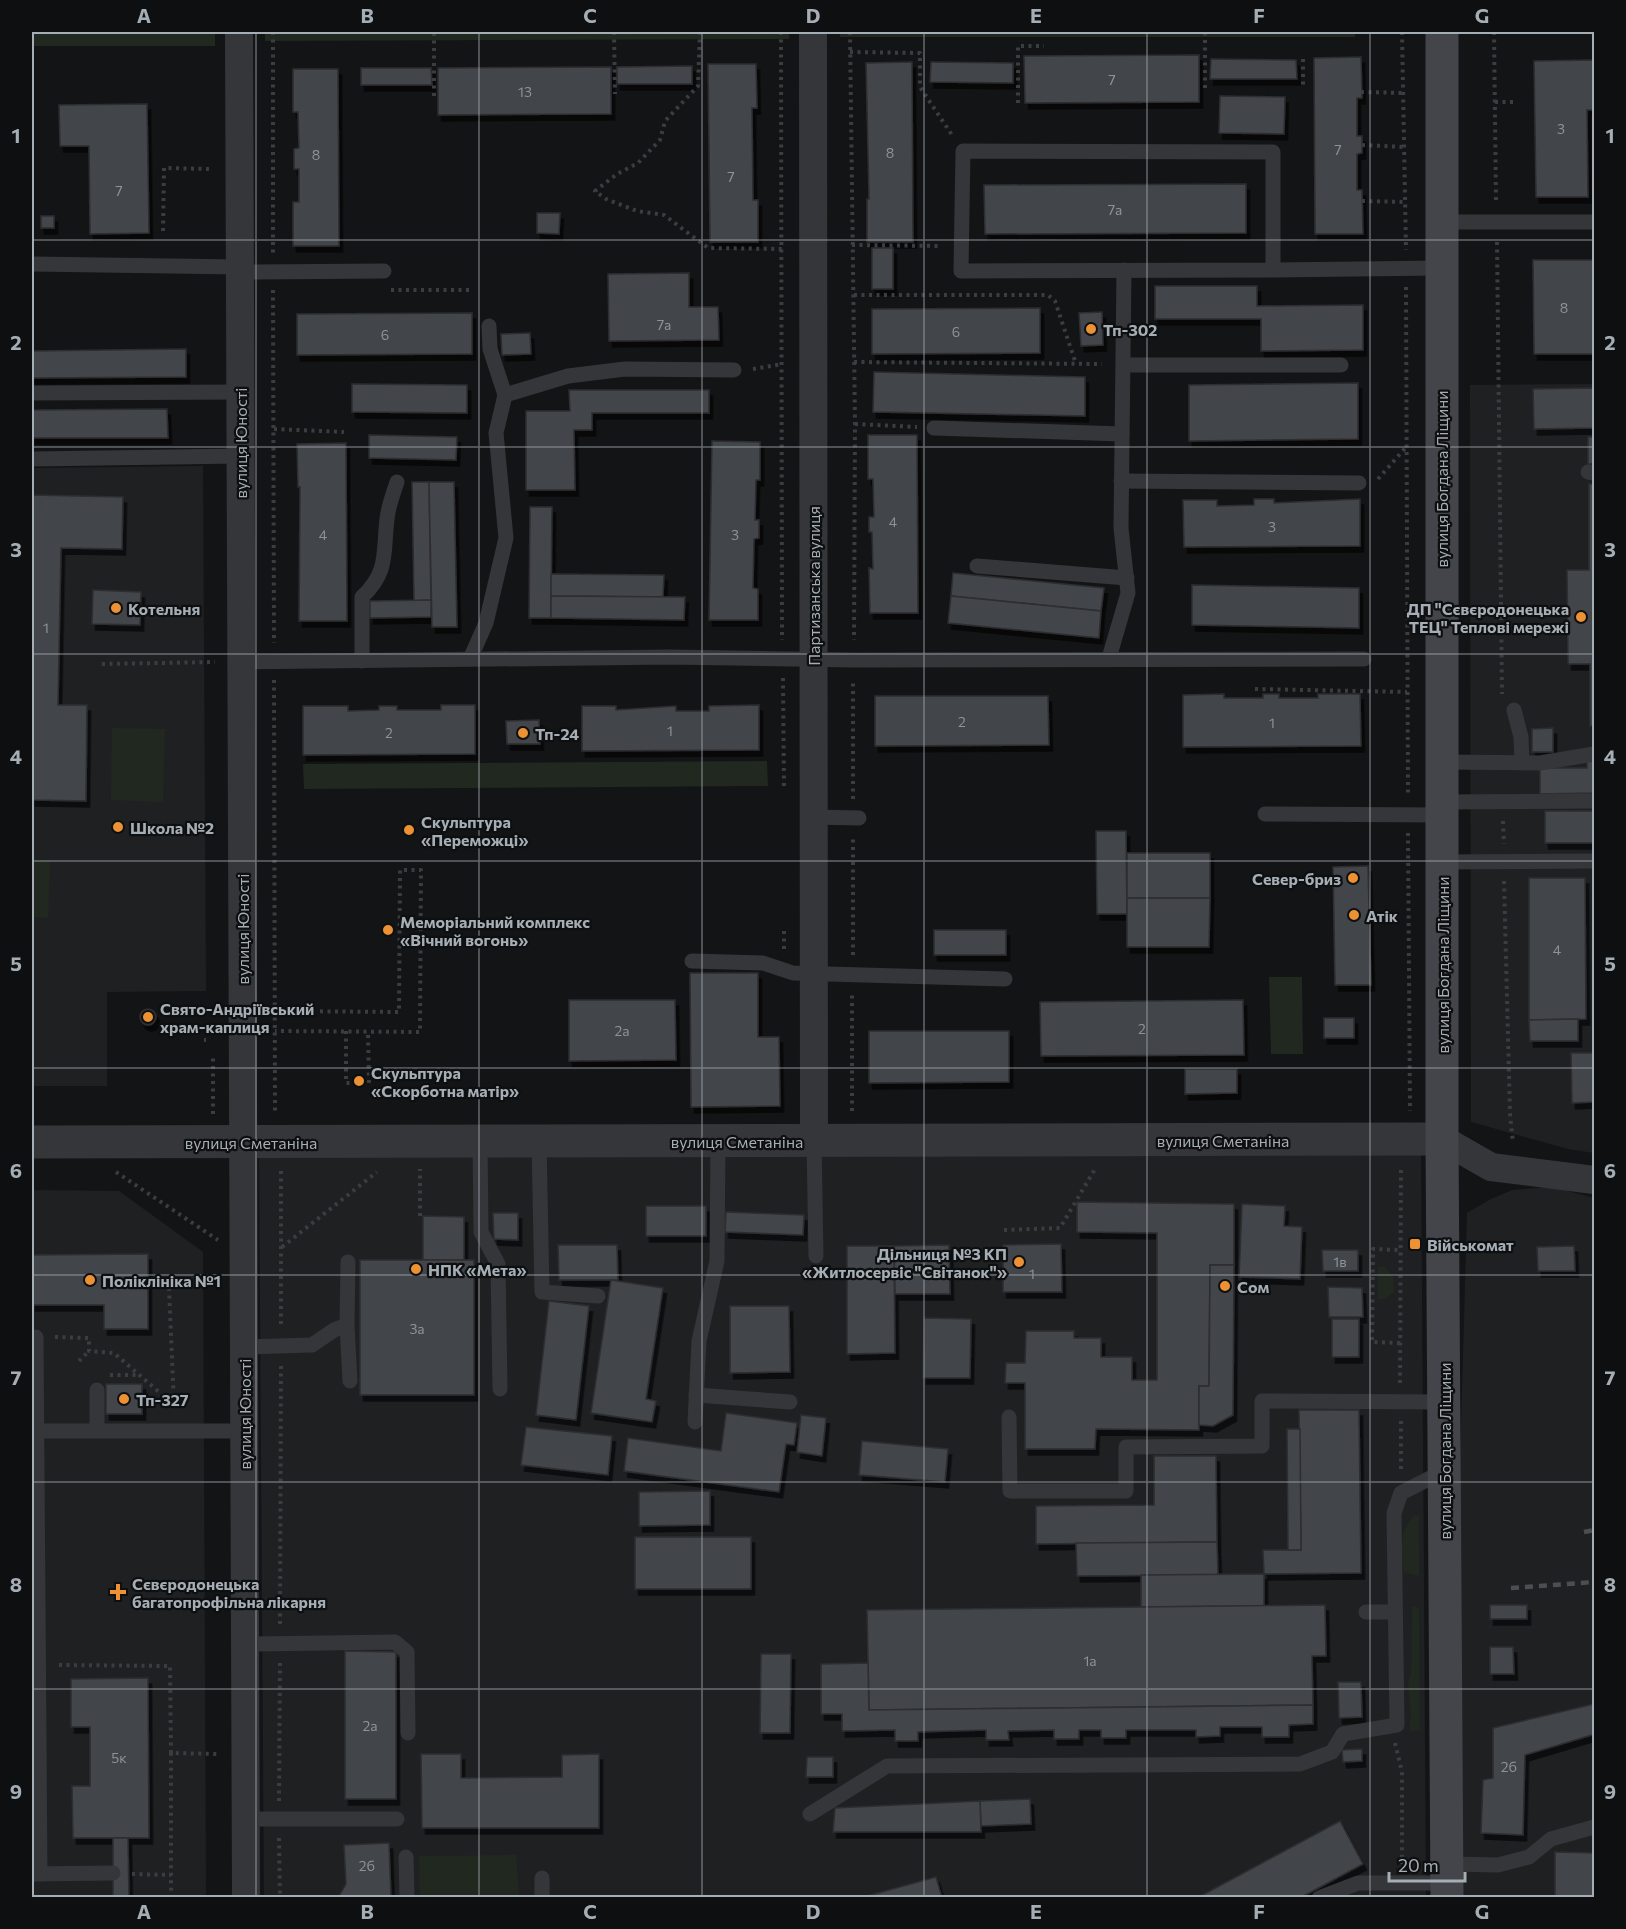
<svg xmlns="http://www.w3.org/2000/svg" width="1626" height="1929" font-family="Commissioner,sans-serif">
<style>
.built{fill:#1f2022}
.green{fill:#202820}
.building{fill:#424448;stroke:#2d2e31;stroke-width:1.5;filter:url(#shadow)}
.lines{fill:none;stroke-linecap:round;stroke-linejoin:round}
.path{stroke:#3b3d41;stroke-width:4;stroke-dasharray:3 4.5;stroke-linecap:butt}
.service{stroke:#35363a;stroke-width:15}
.minor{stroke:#35363a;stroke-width:28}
.tertiary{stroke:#35363a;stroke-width:33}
.secondary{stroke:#43454a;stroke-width:33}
.rail{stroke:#4c4e53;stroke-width:4.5;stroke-dasharray:8 6;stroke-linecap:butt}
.grid{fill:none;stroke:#a5adb5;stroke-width:1.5;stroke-opacity:0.55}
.poi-dot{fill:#ec9235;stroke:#0e0f10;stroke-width:2}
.labels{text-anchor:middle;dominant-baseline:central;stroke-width:4.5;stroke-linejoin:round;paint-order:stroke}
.number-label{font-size:14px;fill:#8c939a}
.poi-label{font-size:16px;font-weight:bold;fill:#a5adb5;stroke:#0e0f10;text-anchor:start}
.street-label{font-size:16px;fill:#a5adb5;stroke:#0e0f10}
.neatline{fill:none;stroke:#a5adb5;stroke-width:2}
.grid-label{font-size:20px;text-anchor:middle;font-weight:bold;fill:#a5adb5}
</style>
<defs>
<filter id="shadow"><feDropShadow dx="3.5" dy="6" stdDeviation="0" flood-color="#0009"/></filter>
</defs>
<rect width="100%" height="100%" fill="#131415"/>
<g class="built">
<path d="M1594,384V1153L1568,1149L1471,1122L1470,385Z"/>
<path d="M203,466L206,991L107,992V1086H32V468Z"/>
<path d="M1421,1146L1426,1897H264L259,1154Z"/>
<path d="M1553,1187L1594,1198V1897L1461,1898L1459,1501L1467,1213L1489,1200L1512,1190Z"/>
<path d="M32,1190L119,1191L203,1252L206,1897L32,1898Z"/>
</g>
<g class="green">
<rect x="32" y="32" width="183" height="14"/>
<path d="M265,32H789V39L265,41Z"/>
<rect x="840" y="32" width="515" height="5"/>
<path d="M112,728L165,729L163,802L111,800Z"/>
<path d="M767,761L768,786L304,789L303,764Z"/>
<path d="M32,860H50L48,918L32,917Z"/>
<path d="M1269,977H1302L1303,1054H1271Z"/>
<path d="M1378,1267H1385L1393,1277L1394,1292L1385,1299H1378Z"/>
<path d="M1414,1516H1419V1576L1404,1572C1401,1552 1399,1531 1414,1516Z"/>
<path d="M1412,1606L1419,1608L1420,1730L1409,1731L1411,1717L1408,1685L1411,1673Z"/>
<path d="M516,1855L519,1897H420L419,1856Z"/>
</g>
<g class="building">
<path d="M1199,55V102L1025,103L1024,56Z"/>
<path d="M1361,57L1362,98H1357V136H1362V153L1357,154V190H1362L1363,234H1315L1314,58Z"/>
<path d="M1211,59L1296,60L1297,79H1210Z"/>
<path d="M1594,60V110H1587L1588,197H1536L1534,61Z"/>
<path d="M912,62L913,242H867V199H869L866,63Z"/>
<path d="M931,62L1013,63V83L930,82Z"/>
<path d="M708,64H756L757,108H752L753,200H758V242H710Z"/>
<path d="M692,66V84H617V67Z"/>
<path d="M611,67V114L438,115V68Z"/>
<path d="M361,68H431L432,85H361Z"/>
<path d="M293,69H338L339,246H293V202H299V169H294V149L299,148L298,112H293Z"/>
<path d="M1220,96L1285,97L1284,134L1219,133Z"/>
<path d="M147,104L149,233L90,234L89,146H60L59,105Z"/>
<path d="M1246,184V233L985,234L984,185Z"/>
<path d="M537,213H560L559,234L537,233Z"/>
<rect x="41" y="216" width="13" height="12"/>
<rect x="872" y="248" width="21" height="41"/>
<path d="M1533,260H1594V354H1534Z"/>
<path d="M689,273V307H718L719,340L609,341L608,274Z"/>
<path d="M1155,286H1257V306L1363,305V350L1261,351V319H1155Z"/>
<path d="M1040,308V353L872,354V309Z"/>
<path d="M1102,312L1103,345L1081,346L1079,313Z"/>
<path d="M472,313V354L297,355V314Z"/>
<path d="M530,333L531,354L502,355L501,334Z"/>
<path d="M186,349V377L32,378V351Z"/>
<path d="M874,372L1085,377V416L873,412Z"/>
<path d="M1358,383V439L1189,441V385Z"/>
<path d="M352,384L467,385V413L352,412Z"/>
<path d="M1594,388V428L1534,429L1533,389Z"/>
<path d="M569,390H709V413H592V430H574L575,490H526V411H570Z"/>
<path d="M167,409L168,438H32V410Z"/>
<path d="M369,435L457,437L456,460L369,458Z"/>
<path d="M868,435H917L918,613H870L869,568L873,569L872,532H869V517H874L873,479H868Z"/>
<rect x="1588" y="437" width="6" height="27"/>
<path d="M712,441L760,442V480H756L755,520H759V538L754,539L753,588L758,589V620H709Z"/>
<path d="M346,443L347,621H299L300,487H298L297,444Z"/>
<path d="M412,482H429L431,600L414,601Z"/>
<path d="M429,482H454L457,627H432Z"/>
<path d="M1589,484H1594V726H1590V664H1568L1567,570H1589Z"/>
<path d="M32,495L123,497L122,549L61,548L58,705H87L86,801L32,800Z"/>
<path d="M1254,499H1274V503L1360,499V546L1184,547L1183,500H1217V506L1254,505Z"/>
<path d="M530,507H552L551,618H529Z"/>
<path d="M953,573L1104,588L1101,611L951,596Z"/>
<path d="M551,574L664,575L663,597L551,596Z"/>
<path d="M1192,585L1359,588V628L1192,625Z"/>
<path d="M93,590L141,592L140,625L92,624Z"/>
<path d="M551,596L685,597L684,620L551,618Z"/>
<path d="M951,596L1101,611L1099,638L948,623Z"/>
<path d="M431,600V617L370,618V601Z"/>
<path d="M1224,694V698H1263V694H1279V698H1318V694H1360L1361,746L1183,747V695Z"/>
<path d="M875,696H1048L1049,745L875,746Z"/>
<path d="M441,705H475V754L303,755V706H348V711L379,710V706H397V710H441Z"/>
<path d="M759,705V750L582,751V706H616V710L676,706V711H709V706Z"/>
<path d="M539,720L540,744H507L506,721Z"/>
<path d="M1553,728V752H1532V729Z"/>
<path d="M1587,759H1594V793L1540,794V768H1587Z"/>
<rect x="1545" y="811" width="49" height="32"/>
<path d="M1096,831H1126L1127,914H1097Z"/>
<rect x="1127" y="853" width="83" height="45"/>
<path d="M1368,866L1371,985H1335L1333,867Z"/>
<path d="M1529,878H1585L1586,1019L1529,1020Z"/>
<path d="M1127,898H1210L1209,947H1127Z"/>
<rect x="934" y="930" width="72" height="25"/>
<path d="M690,973H758V1037H779L780,1106L691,1107Z"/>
<path d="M569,1000H675L676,1060L569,1061Z"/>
<path d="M1243,1000L1244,1055L1041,1056L1040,1002Z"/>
<circle cx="148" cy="1017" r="8"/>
<rect x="1324" y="1018" width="30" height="20"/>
<path d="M1578,1019V1041H1530L1529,1020Z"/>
<path d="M869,1031H1009V1082L869,1083Z"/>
<path d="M1571,1053H1594V1102L1572,1103Z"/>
<path d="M1185,1069H1237V1093L1185,1094Z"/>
<path d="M1077,1202L1234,1204V1265H1210L1209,1386H1199V1430L1096,1429L1095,1449H1025V1383H1005L1006,1363H1025L1026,1331H1074V1338H1101V1357H1132V1380H1157V1233L1077,1232Z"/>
<path d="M1242,1204L1285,1206L1284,1226L1302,1227L1300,1279L1239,1277Z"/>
<rect x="646" y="1206" width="60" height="30"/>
<path d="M726,1212L804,1215L803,1235L725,1232Z"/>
<path d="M493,1213H518V1240L494,1239Z"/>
<path d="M423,1216L464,1217V1260H423Z"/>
<path d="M1061,1244L1062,1292H1003V1245Z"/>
<path d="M558,1245H617L618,1280H559Z"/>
<path d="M949,1245L950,1294H895L894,1246Z"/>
<path d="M847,1246H894L895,1353L847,1354Z"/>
<path d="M1574,1246L1575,1271H1538L1537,1247Z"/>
<path d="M1322,1250H1358V1271H1323Z"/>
<path d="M148,1254V1329H104V1305H32V1255Z"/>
<rect x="360" y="1260" width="114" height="135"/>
<path d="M1210,1265H1234L1233,1415L1213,1426L1199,1425V1386H1209Z"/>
<path d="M611,1280L663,1288L646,1399L656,1401L652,1422L591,1413Z"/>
<path d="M1328,1287L1362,1288L1363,1317H1329Z"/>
<path d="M549,1301L589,1306L576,1420L536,1415Z"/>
<path d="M730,1306H789L790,1372L730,1373Z"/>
<path d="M924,1318L971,1319L970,1378H923Z"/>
<rect x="1332" y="1319" width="27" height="38"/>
<rect x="106" y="1384" width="36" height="30"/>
<path d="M1299,1410H1359L1361,1573L1264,1574L1263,1550H1301Z"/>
<path d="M726,1413L797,1423L794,1445L786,1444L779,1492L624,1471L628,1438L721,1451Z"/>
<path d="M801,1415L826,1418L822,1456L797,1452Z"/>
<path d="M526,1427L612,1436L608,1475L521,1465Z"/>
<path d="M1287,1429H1300L1301,1550H1288Z"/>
<path d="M862,1441L948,1449L945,1482L859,1475Z"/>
<path d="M1154,1456H1216L1217,1542L1036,1544V1506L1154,1505Z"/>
<path d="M710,1491V1525L639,1526V1492Z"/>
<rect x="635" y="1537" width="116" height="52"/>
<path d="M1217,1542L1218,1575L1077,1576L1076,1543Z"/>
<path d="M1264,1574V1606L1141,1607V1575Z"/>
<path d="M1325,1605L1326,1656H1312L1313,1705L869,1710L867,1610Z"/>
<rect x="1490" y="1605" width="37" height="14"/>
<path d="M1490,1647H1513L1514,1674H1490Z"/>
<path d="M345,1651L396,1652V1799H345Z"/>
<path d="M761,1654H791L790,1733H760Z"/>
<path d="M868,1663L869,1710L1313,1705V1724L1289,1725V1737H1262V1727H1220V1736L1196,1737V1730H1126V1738H1101V1730H1079V1739H1054V1730L1008,1731L1009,1740H986V1730L918,1732V1741H895V1730L842,1731V1714H821V1664Z"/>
<path d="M148,1678L149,1838H73L72,1786H90V1727H71V1679Z"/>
<path d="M1338,1682H1361L1362,1717L1339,1718Z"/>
<path d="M1594,1704V1739L1592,1735L1525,1755L1523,1835L1481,1833L1483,1780L1493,1778V1728Z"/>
<path d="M1362,1749V1761L1343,1762L1342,1750Z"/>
<path d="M421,1754H461V1778L562,1777V1755L599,1754V1828H422Z"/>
<path d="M807,1757H833V1777H806Z"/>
<path d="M1030,1799L1031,1824L981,1826L980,1801Z"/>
<path d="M980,1801L981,1832H833L835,1808Z"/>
<path d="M1340,1821L1363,1864L1300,1898H1197Z"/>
<path d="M113,1838H128L129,1898H113Z"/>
<path d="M389,1843L391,1898H338L346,1884L344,1845Z"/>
<path d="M1555,1852L1594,1853V1898H1555Z"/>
<path d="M936,1877L942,1898H860Z"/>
</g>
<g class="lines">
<g class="path">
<path d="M273,32V253"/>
<path d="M614,32L615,94"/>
<path d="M700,32L698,86L665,121L660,140L638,163L617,174L595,191L606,199L637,211L664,215L708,248L782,249"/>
<path d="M781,32L782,640"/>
<path d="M850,32L855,424L854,640"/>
<path d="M1402,32L1406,250"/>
<path d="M1494,32L1496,202"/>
<path d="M850,52L920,53V87L952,135"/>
<path d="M1303,59V87"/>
<path d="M1205,88V32"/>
<path d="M1361,92L1403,93"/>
<path d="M434,96V32"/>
<path d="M1495,102H1515"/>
<path d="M1018,103V46H1044"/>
<path d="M1362,145L1404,147"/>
<path d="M1362,201L1405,202"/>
<path d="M163,231L164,168L211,169"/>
<path d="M1497,242L1502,694"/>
<path d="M852,245L942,246"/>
<path d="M1406,287L1408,796"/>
<path d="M273,290L274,643"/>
<path d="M391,290H473"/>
<path d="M854,295H1048L1055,301L1076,364"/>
<path d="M854,362L1102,364"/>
<path d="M753,369L782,364"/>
<path d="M855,424L917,427"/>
<path d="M274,429L344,432"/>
<path d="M1378,479L1407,446"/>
<path d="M102,664L215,662"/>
<path d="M783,678L784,790"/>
<path d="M274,680L275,1114"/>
<path d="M1255,689L1407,692"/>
<path d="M853,799V680"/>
<path d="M1503,821L1504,844"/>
<path d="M1408,833L1410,1111"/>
<path d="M1504,881L1510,1114L1513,1143"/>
<path d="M784,949V930"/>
<path d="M853,955V836"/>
<path d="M275,1011L399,1012L400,870H421L420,1032L275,1031"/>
<path d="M346,1031V1083H369L368,1032"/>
<path d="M204,1040H206"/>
<path d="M852,1111V995"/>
<path d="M213,1114V1058"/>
<path d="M281,1171V1327"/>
<path d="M116,1172L218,1240"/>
<path d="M420,1216V1169"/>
<path d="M1004,1230L1060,1228L1095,1169"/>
<path d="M282,1247L377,1172"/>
<path d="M169,1288L174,1405"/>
<path d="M55,1337L89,1338V1351L114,1353L174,1405"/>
<path d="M1400,1343L1372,1342L1373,1249L1400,1250"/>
<path d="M79,1361L89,1351"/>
<path d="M110,1375H139"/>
<path d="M1400,1383L1401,1166"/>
<path d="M1401,1421V1470"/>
<path d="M280,1624L281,1364"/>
<path d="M59,1665L170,1666L171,1753"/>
<path d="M1395,1743L1402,1772V1864"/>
<path d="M279,1801L280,1661"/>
<path d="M279,1838L280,1898"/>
<path d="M132,1874L171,1875"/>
<path d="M173,1898L171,1888V1753L219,1754"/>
</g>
<g class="service">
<path d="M1441,222H1594"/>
<path d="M32,264L240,267"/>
<path d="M1273,270L961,271L963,151L1273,152V270L1441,268"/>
<path d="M240,272L384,271"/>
<path d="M1124,365H1341"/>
<path d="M33,393L240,392"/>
<path d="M505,395L568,376L625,369L734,370"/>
<path d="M934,428L1122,434"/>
<path d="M32,459L241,456"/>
<path d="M1588,472L1594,473"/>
<path d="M1121,481L1359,483"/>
<path d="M977,566L1127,578"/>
<path d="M1109,658L1128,593L1121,528L1124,270"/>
<path d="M470,659L486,623L506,538L496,433L505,395L490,349L489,326"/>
<path d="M362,661V597C389,572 383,552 387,519C388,507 393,494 397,482"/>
<path d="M241,662L669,657L854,660L1364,659"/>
<path d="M1514,710L1521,737L1522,763"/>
<path d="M1442,762L1540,763L1594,754"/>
<path d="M1442,802L1594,801"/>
<path d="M1265,814L1442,815"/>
<path d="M813,817L859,818"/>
<path d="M1442,862L1594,861"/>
<path d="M692,961L763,963L793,973L1005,979"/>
<path d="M539,1141L542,1292L598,1296"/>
<path d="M814,1141L816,1256"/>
<path d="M480,1142L481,1232L498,1264L500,1389"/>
<path d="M347,1325L350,1381"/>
<path d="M36,1337L40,1874"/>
<path d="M243,1347L312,1345L334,1330L347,1325L348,1262"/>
<path d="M97,1390V1431"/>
<path d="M696,1395L790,1402"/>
<path d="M1009,1417L1010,1491H1126V1447L1262,1446V1401L1444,1402"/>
<path d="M695,1422L699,1341L717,1261L718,1141"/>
<path d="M32,1431H244"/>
<path d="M1366,1612H1395"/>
<path d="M245,1644L395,1642L407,1652L408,1733"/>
<path d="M810,1814L887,1766L1300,1764L1332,1752L1343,1734L1397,1725L1394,1513L1401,1493L1444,1471"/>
<path d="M246,1819H397"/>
<path d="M406,1857L407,1898"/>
<path d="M1447,1864L1498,1865L1529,1857L1551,1839L1594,1827"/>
<path d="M32,1874L113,1873"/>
<path d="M542,1898V1878"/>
<path d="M1319,1898L1358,1883H1447"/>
</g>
<g class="minor">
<path d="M239,32L246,1898"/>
<path d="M813,32L814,1141"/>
<path d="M1442,1139L1491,1167L1594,1180"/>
</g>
<path class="tertiary" d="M32,1142L1442,1139"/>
<path class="secondary" d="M1442,32V1139L1447,1898"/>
<g class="rail">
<path d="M1584,1532L1594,1530"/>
<path d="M1511,1588L1594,1582"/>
</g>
</g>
<path class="grid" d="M256,32V1898M479,32V1898M702,32V1898M924,32V1898M1147,32V1898M1370,32V1898M32,240H1594M32,447H1594M32,654H1594M32,861H1594M32,1068H1594M32,1275H1594M32,1482H1594M32,1689H1594"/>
<g class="poi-dot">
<circle cx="1091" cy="329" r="6"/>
<circle cx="116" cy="608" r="6"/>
<circle cx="1581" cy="617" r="6"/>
<circle cx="523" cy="733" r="6"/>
<circle cx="118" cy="827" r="6"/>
<circle cx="409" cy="830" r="6"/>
<circle cx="1353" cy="878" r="6"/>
<circle cx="1354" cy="915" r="6"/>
<circle cx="388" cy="930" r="6"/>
<circle cx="148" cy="1017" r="6"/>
<circle cx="359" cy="1081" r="6"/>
<rect x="1409" y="1238" width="12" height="12" rx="3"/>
<circle cx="1019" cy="1262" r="6"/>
<circle cx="416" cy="1269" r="6"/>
<circle cx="90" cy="1280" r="6"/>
<circle cx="1225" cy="1286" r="6"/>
<circle cx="124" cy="1399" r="6"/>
<path d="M115 1583h6v6h6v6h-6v6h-6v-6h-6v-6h6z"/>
</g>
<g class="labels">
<g class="number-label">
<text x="1112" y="79">7</text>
<text x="525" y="91">13</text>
<text x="1561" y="128">3</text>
<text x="1338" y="149">7</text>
<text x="890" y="152">8</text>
<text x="316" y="154">8</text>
<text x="731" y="176">7</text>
<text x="119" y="190">7</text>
<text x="1115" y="209">7а</text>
<text x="1564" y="307">8</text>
<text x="664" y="324">7а</text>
<text x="956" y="331">6</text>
<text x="385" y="334">6</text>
<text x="893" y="521">4</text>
<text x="1272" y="526">3</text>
<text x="323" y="534">4</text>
<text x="735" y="534">3</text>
<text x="46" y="627">1</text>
<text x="962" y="721">2</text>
<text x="1272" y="722">1</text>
<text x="670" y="730">1</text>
<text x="389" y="732">2</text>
<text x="1557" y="949">4</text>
<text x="1142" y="1028">2</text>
<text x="622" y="1030">2а</text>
<text x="1340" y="1261">1в</text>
<text x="1032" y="1273">1</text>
<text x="417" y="1328">3а</text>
<text x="1090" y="1660">1а</text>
<text x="370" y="1725">2а</text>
<text x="119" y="1757">5к</text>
<text x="1509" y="1766">2б</text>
<text x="367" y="1865">2б</text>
</g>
<g class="poi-label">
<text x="1103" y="329">Тп-302</text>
<text x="128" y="608">Котельня</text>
<text x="1569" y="608" text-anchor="end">ДП "Сєвєродонецька<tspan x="1569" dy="18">ТЕЦ" Теплові мережі</tspan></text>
<text x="535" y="733">Тп-24</text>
<text x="421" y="821">Скульптура<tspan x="421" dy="18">«Переможці»</tspan></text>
<text x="130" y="827">Школа №2</text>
<text x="1341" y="878" text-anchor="end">Север-бриз</text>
<text x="1366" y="915">Атік</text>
<text x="400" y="921">Меморіальний комплекс<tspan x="400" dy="18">«Вічний вогонь»</tspan></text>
<text x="160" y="1008">Свято-Андріївський<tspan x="160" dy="18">храм-каплиця</tspan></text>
<text x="371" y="1072">Скульптура<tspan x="371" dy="18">«Скорботна матір»</tspan></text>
<text x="1427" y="1244">Військомат</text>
<text x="1007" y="1253" text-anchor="end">Дільниця №3 КП<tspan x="1007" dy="18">«Житлосервіс "Світанок"»</tspan></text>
<text x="428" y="1269">НПК «Мета»</text>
<text x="102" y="1280">Поліклініка №1</text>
<text x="1237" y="1286">Сом</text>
<text x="136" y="1399">Тп-327</text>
<text x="132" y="1583">Сєвєродонецька<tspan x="132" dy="18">багатопрофільна лікарня</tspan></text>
</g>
<g class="street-label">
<text transform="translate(240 443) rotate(-90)">вулиця Юності</text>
<text transform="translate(1441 479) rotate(-90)">вулиця Богдана Ліщини</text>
<text transform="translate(813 586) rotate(-90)">Партизанська вулиця</text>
<text transform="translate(242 929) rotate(-90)">вулиця Юності</text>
<text transform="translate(1442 965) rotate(-90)">вулиця Богдана Ліщини</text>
<text x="1223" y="1140">вулиця Сметаніна</text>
<text x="737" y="1141">вулиця Сметаніна</text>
<text x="251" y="1142">вулиця Сметаніна</text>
<text transform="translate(244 1414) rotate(-90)">вулиця Юності</text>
<text transform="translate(1444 1451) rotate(-90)">вулиця Богдана Ліщини</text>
</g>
</g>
<rect width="1626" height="1929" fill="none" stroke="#0e0f10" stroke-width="66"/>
<path d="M1389 1872v9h76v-9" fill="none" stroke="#a5adb5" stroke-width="3"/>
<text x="1398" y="1872" font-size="18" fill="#a5adb5" stroke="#0e0f10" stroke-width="4.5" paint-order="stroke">20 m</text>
<rect x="33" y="33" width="1560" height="1863" class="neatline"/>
<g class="grid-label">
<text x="144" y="23">A</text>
<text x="367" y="23">B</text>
<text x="590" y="23">C</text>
<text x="813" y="23">D</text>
<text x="1036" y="23">E</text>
<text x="1259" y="23">F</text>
<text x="1482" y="23">G</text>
<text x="16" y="143">1</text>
<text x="1610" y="143">1</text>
<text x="16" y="350">2</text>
<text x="1610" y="350">2</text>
<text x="16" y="557">3</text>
<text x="1610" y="557">3</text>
<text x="16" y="764">4</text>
<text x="1610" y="764">4</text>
<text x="16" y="971">5</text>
<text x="1610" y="971">5</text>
<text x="16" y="1178">6</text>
<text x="1610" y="1178">6</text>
<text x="16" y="1385">7</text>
<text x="1610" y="1385">7</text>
<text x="16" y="1592">8</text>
<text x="1610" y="1592">8</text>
<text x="16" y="1799">9</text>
<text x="1610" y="1799">9</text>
<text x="144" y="1919">A</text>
<text x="367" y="1919">B</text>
<text x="590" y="1919">C</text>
<text x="813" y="1919">D</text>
<text x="1036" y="1919">E</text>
<text x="1259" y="1919">F</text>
<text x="1482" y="1919">G</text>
</g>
</svg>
